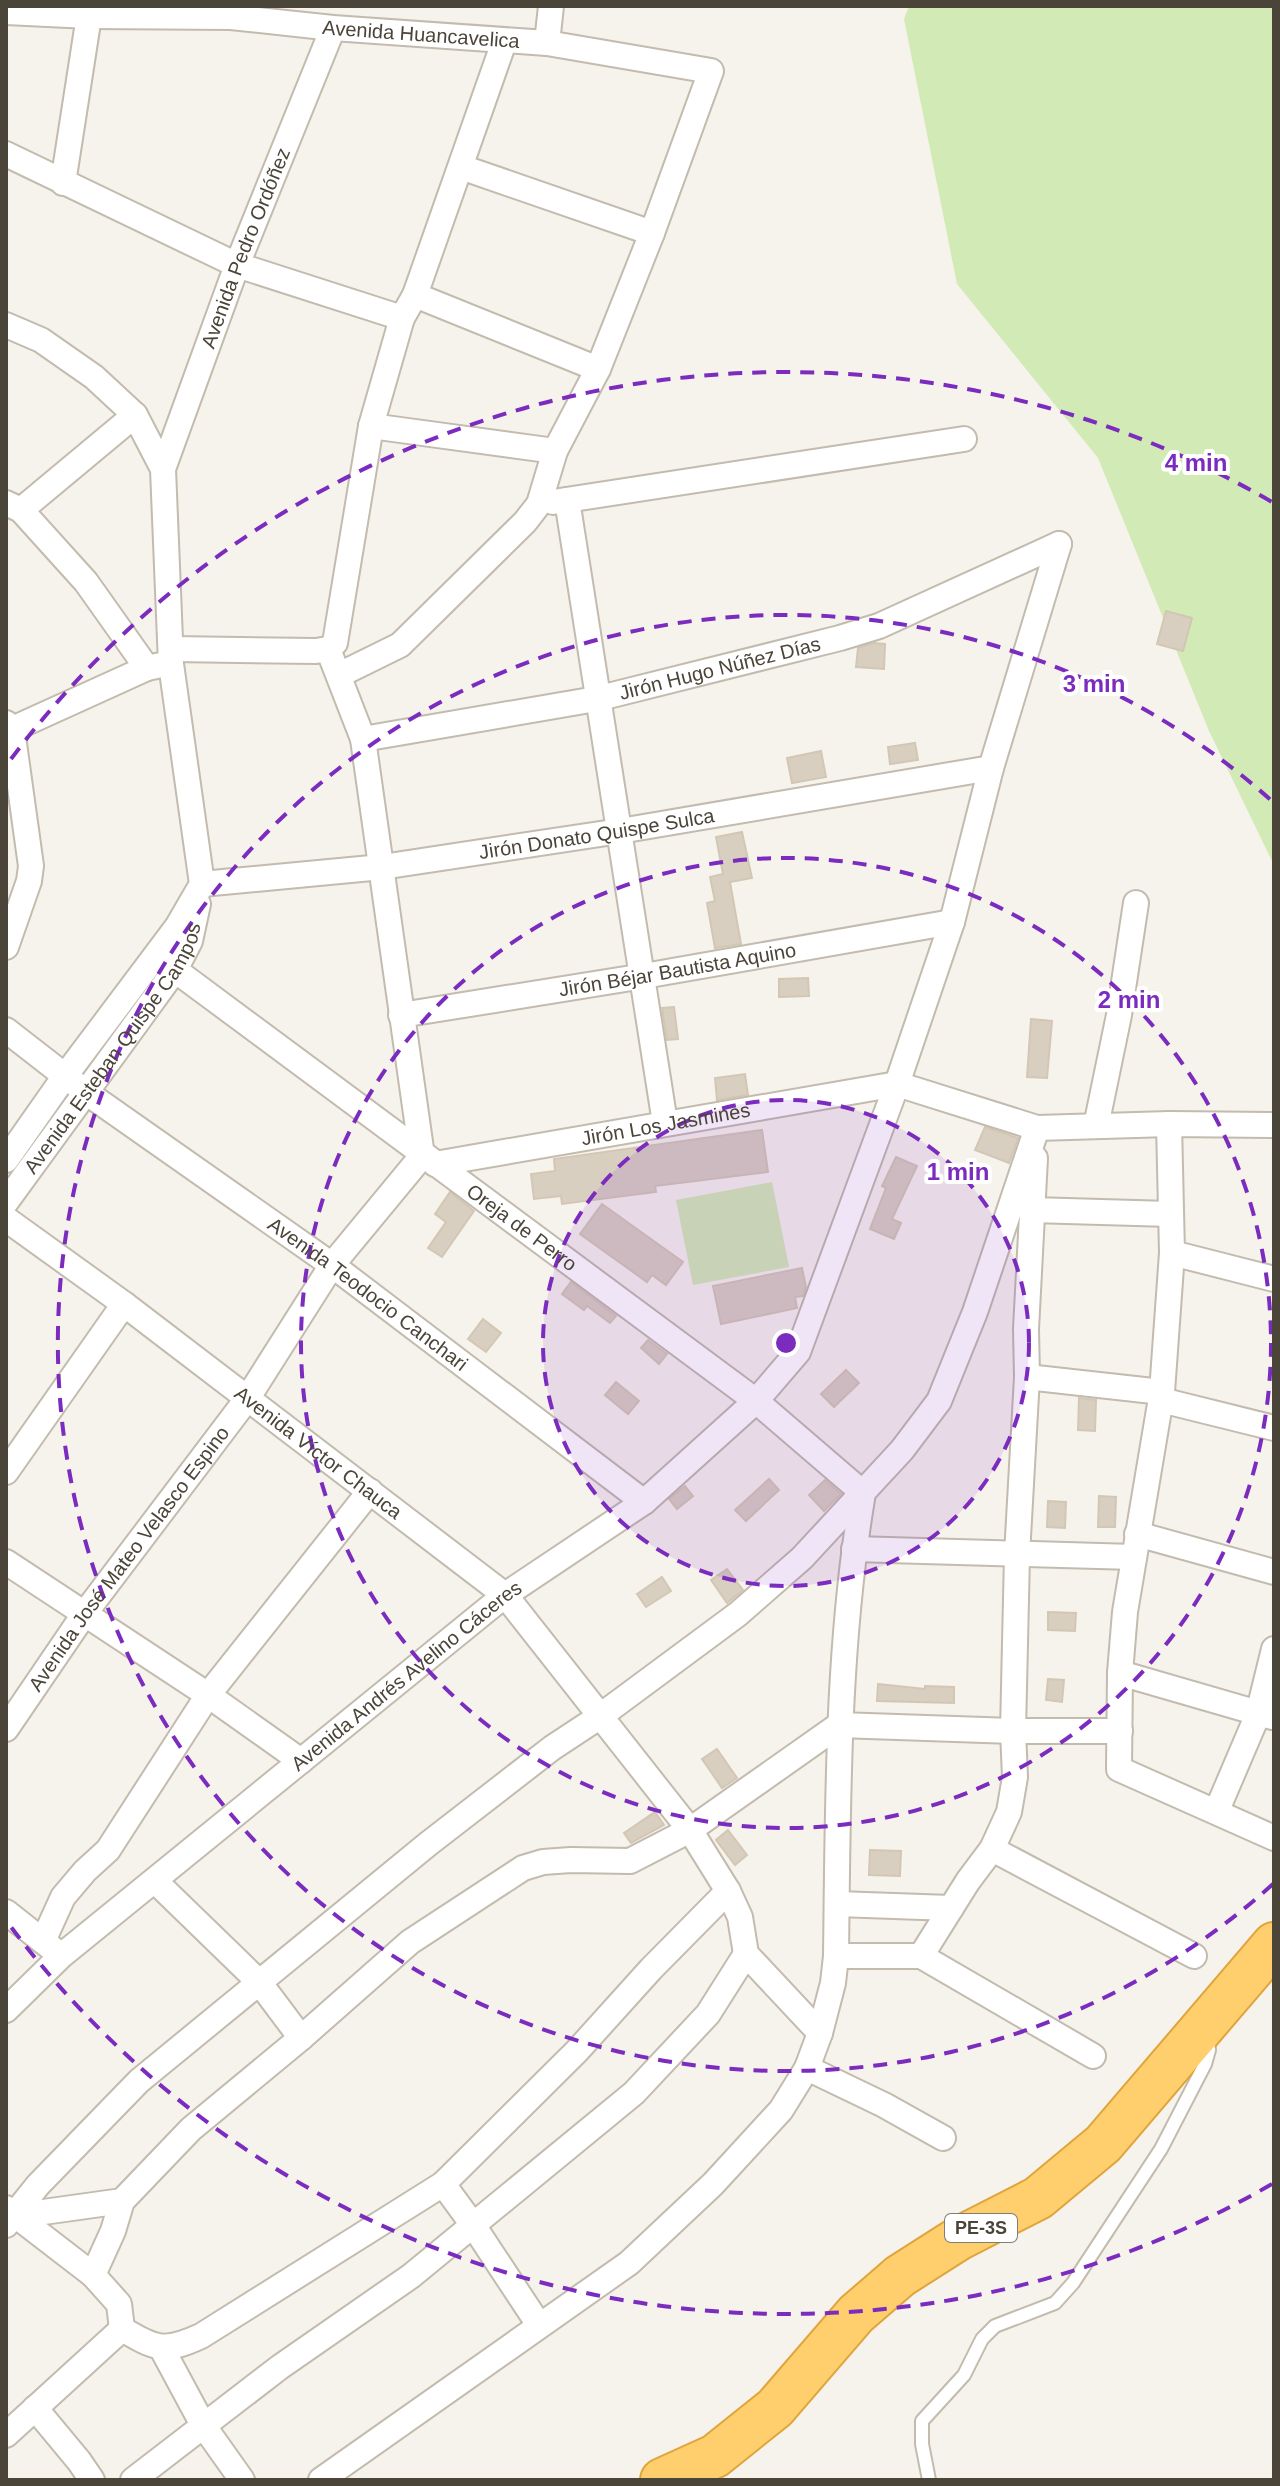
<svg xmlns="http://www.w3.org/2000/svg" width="1280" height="2486" font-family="Helvetica,sans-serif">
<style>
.green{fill:#d2eab5}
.building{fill:#d8cfc1;stroke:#d3c7b4;stroke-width:2}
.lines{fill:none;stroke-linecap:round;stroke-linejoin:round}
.lane-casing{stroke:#c2bbae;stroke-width:16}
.street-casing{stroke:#c2bbae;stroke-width:28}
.highway-casing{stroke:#e0a43c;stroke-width:46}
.lane{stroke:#fff;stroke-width:12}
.street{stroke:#fff;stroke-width:24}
.highway{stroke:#ffcf6e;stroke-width:42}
.ring{fill:none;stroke:#7b2cbf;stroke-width:4;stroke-dasharray:14 10}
.labels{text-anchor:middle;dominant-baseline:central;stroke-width:8;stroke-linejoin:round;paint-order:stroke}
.shield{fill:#fff;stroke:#817c74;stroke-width:2}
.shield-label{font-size:18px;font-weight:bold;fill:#4b4439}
.street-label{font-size:20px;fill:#4b4439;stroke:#fff}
.centre{fill:#7b2cbf;stroke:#fff;stroke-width:4}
.ring-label{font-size:24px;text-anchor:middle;font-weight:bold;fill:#7b2cbf;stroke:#fff;stroke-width:8;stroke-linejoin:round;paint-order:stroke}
</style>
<rect width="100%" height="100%" fill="#f6f3ec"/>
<g class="green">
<path d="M909,6H1274V865L1209,731L1098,458L957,284L904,19Z"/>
<path d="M772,1182L789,1267L693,1285L676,1200Z"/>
</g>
<g class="building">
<path d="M1166,611L1192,618L1183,651L1157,644Z"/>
<path d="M874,643L885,644L884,669L856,667L858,648Z"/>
<path d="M915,743L918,760L890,764L888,747Z"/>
<path d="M821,751L826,777L792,783L787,758Z"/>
<path d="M742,832L752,878L730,882L741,944L715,948L707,903L715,901L710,877L723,874L716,837Z"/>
<path d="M808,978L809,996L779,997V979Z"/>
<path d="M674,1007L678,1039L667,1040L662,1008Z"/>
<path d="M1031,1019L1052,1021L1047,1078L1027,1077Z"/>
<path d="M745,1074L748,1095L717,1100L715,1078Z"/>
<path d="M985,1127L1018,1138L1009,1163L975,1150Z"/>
<path d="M762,1130L768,1172L655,1186L656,1192L562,1204L561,1196L534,1199L531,1174L555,1171L554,1159Z"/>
<path d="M896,1157L917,1166L892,1219L901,1223L894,1239L870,1229L886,1188L882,1186Z"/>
<path d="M450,1192L474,1211L442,1257L428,1248L446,1222L435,1214Z"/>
<path d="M602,1204L683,1262L666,1285L652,1275L647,1282L580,1234Z"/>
<path d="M802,1268L806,1287L803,1296L795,1297L797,1308L721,1324L713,1286Z"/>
<path d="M571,1282L616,1316L610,1323L587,1306L584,1310L562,1294Z"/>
<path d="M483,1319L501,1333L486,1352L468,1339Z"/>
<path d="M648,1340L667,1354L659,1364L641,1348Z"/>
<path d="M846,1370L859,1383L834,1407L821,1394Z"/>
<path d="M616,1382L639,1401L628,1414L605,1395Z"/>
<path d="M1079,1398L1096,1400L1095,1431L1078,1430Z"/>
<path d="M769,1479L779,1490L746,1521L735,1510Z"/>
<path d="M825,1480L841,1494L824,1511L809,1495Z"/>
<path d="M685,1486L693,1496L677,1509L669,1499Z"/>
<path d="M1099,1496L1116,1497L1115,1527H1098Z"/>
<path d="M1048,1501L1066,1502L1065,1528L1047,1527Z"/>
<path d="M727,1569L743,1590L727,1603L711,1580Z"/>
<path d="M662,1577L671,1591L646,1607L637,1594Z"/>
<path d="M1048,1612L1076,1613L1075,1631L1048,1630Z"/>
<path d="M1048,1679L1064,1680L1062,1702L1046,1700Z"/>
<path d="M878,1684L925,1689V1686L954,1687V1703L877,1701Z"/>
<path d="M717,1749L737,1778L722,1788L702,1759Z"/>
<path d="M655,1812L664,1825L631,1843L624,1833Z"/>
<path d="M728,1830L747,1855L735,1865L716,1840Z"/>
<path d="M870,1850L901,1851L900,1876L869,1875Z"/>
</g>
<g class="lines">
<defs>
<path id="lane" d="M929,2480L922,2444V2421L964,2375L982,2339L995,2326L1055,2303L1073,2283L1161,2149L1205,2064L1209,2050L1208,2041"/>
<g id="street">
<path id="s1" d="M6,12L89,16L231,17L333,28L547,43L711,71L652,233L598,369L555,451L539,504L525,522L400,645L339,675"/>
<path d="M547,43L551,6"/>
<path d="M6,154L237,265L402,318"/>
<path d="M461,167L652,233"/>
<path d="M63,183L89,16"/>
<path d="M415,295L598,369"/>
<path d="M6,325L41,340L94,377L135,415L163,469L171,664L202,884L177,927L65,1076L6,1160"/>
<path d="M371,426L555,451"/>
<path id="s2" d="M163,469L237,265L333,28"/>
<path d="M567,500L665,1123"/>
<path d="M553,502L964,439"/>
<path d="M6,503L21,510L86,582L147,668"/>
<path d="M21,510L135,415"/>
<path d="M172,649L316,651L328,649L335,643L371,426L402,318L415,295L504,42"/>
<path d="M6,723L12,729L31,866L29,881L6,947"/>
<path d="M6,732L147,668L161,665"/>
<path id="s3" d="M363,739L596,699L840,638L879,626L1059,544"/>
<path id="s4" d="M202,884L382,867L620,831L991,768"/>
<path id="s5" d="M175,970L756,1401L863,1493C837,1646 838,1801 836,1956L833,1983L820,2033L807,2068L781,2110L713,2184L629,2263L321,2480"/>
<path id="s6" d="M401,1015L644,976L952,922"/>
<path id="s7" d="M6,1030L87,1093L332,1265L644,1502"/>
<path d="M1169,1124L1172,1253L1162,1392L1125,1612L1120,1673L1119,1769L1274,1838"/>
<path d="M1096,1126L1119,1015L1136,903"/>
<path d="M1035,1158L1026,1329L1027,1377L1017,1555L1013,1731L1015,1777L1009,1812L992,1849L968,1881L921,1956L1093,2056"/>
<path id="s8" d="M435,1164L897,1084L1037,1128L1169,1124L1274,1125"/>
<path id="s9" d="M6,1202L175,970L190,941L198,904"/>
<path d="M1032,1210L1170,1214"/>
<path id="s10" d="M6,1219L124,1304L505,1595L690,1830L728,1891L740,1917L746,1954L820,2033"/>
<path d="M1172,1253L1274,1279"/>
<path d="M1027,1377L1162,1392"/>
<path d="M1161,1400L1274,1428"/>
<path d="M6,1472L124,1304"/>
<path d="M1137,1534L1274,1572"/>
<path d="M854,1549L1134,1557"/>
<path d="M6,1562L208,1695L301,1761"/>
<path d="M1120,1673L1272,1717"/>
<path id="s11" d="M6,1729L85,1613L247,1399L332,1265L422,1156L363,739L328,649"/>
<path d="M1217,1810L1258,1714L1274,1649"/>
<path d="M992,1849L1194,1956"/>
<path d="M155,1881L259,1982L301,2038"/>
<path d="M837,1904L951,1908"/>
<path d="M6,1912L54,1950"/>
<path d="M43,1941L63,1897L85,1871L108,1850L208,1695L370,1491"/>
<path d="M836,1956H921"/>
<path id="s12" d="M6,2010L61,1956L505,1595L644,1502L756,1401L798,1352L897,1084L952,922L991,768L1059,544"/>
<path d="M807,2068L884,2105L943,2138"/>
<path d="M443,2184L473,2225L539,2325"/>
<path d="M6,2208L93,2275L119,2304L122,2329"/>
<path d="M15,2216L122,2201"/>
<path d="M6,2225L38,2185L139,2081L428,1844L552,1748L599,1717L738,1614L802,1558L902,1450L939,1401L975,1312L1037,1128"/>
<path d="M93,2275L113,2231L122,2201L191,2129L301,2038L410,1942L523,1868L543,1862L571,1860L630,1861L690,1830L839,1725L1013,1731H1120"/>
<path d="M122,2329C156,2349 164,2353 201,2336L443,2184L577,2051L651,1969L728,1891"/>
<path d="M161,2347L203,2425L242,2480"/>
<path d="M35,2408L79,2461L92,2480"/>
<path d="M6,2435L122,2329"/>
<path d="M133,2480L280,2367L411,2276L634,2093L708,2014L746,1954"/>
</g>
<path id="highway" d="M662,2480L715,2456L775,2408L856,2314L900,2276L958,2239L1038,2198L1103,2144L1274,1944"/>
</defs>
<use href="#lane" class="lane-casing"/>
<use href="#street" class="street-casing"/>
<use href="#highway" class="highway-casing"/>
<use href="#lane" class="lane"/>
<use href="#street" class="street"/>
<use href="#highway" class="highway"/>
</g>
<circle cx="786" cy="1343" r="243" fill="#7b2cbf" fill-opacity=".12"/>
<g class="ring">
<circle cx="786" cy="1343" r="243"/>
<circle cx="786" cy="1343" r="485"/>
<path d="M1273 1884A728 728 0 1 1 1273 802"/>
<path d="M1272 2184A971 971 0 0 1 11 1927M11 759A971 971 0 0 1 1272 502"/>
</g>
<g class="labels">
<rect class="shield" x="945" y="2214" width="72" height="28" rx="6"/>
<g class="shield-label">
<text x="981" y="2228">PE-3S</text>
</g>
<g class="street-label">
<text stroke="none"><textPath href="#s1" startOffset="416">Avenida Huancavelica</textPath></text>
<text stroke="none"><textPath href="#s2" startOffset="236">Avenida Pedro Ordóñez</textPath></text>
<text stroke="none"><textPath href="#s3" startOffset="364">Jirón Hugo Núñez Días</textPath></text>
<text stroke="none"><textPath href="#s4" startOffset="398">Jirón Donato Quispe Sulca</textPath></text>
<text stroke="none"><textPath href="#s6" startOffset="280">Jirón Béjar Bautista Aquino</textPath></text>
<text stroke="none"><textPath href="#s9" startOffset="188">Avenida Esteban Quispe Campos</textPath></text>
<text stroke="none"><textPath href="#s8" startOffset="234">Jirón Los Jasmines</textPath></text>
<text stroke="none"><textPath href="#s5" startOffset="432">Oreja de Perro</textPath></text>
<text stroke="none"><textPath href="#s7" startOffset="448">Avenida Teodocio Canchari</textPath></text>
<text stroke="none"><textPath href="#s10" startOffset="390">Avenida Víctor Chauca</textPath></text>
<text stroke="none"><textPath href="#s11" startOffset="210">Avenida José Mateo Velasco Espino</textPath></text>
<text stroke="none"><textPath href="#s12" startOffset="522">Avenida Andrés Avelino Cáceres</textPath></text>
</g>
</g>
<circle cx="786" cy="1343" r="12" class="centre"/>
<g class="ring-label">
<text x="1196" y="471">4 min</text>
<text x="1094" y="692">3 min</text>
<text x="1129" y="1008">2 min</text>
<text x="958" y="1180">1 min</text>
</g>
<rect width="1280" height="2486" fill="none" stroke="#4b4439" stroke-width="16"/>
</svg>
